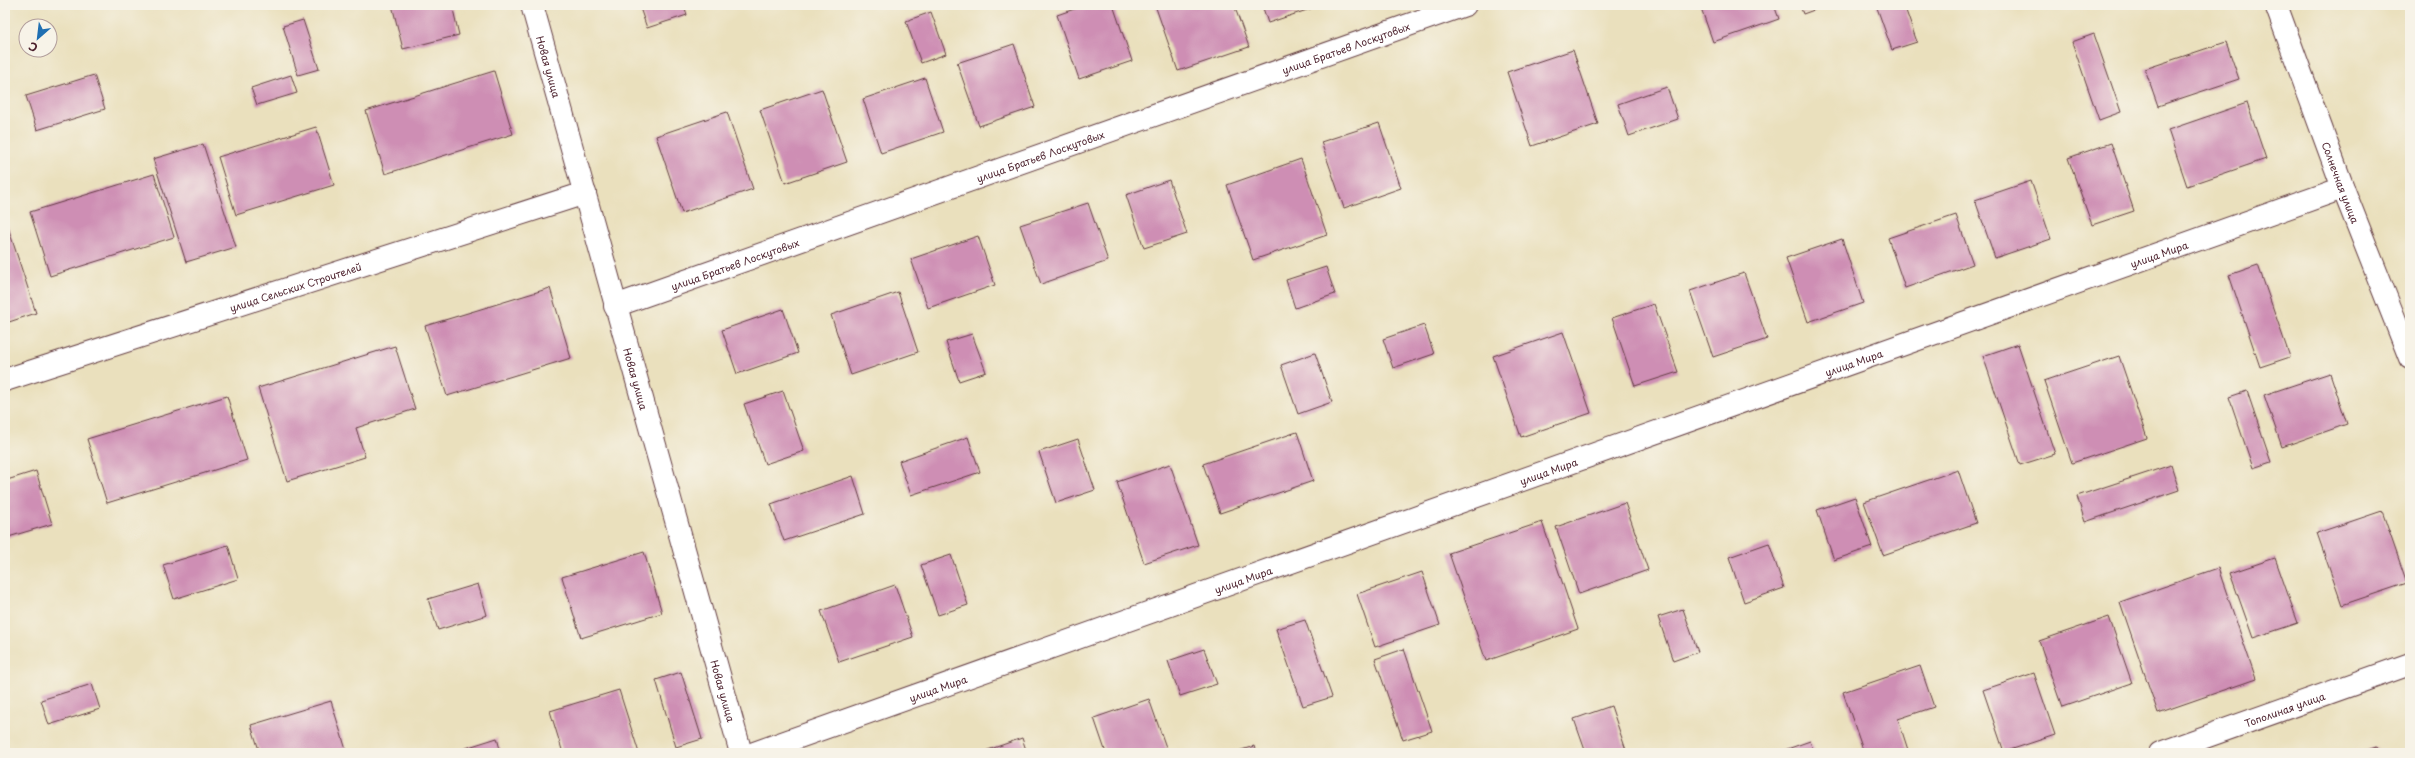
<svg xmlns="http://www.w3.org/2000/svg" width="2415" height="758" font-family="'Playpen Sans',sans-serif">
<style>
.building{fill:#ce8eb4}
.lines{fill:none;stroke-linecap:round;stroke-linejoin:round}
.minor-casing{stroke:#623c41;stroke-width:24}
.minor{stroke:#fff;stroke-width:22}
.labels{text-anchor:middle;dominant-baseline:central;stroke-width:3;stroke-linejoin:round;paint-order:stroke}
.street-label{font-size:10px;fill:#4a1f2b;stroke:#f7f3e8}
</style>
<rect width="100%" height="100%" fill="#f7f3e8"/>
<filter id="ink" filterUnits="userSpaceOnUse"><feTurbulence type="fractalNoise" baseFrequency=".025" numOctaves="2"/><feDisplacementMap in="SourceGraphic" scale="8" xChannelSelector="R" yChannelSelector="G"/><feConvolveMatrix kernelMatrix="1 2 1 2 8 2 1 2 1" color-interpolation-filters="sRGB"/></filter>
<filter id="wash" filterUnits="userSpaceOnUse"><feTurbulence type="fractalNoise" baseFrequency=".012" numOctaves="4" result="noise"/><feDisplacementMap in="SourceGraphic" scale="16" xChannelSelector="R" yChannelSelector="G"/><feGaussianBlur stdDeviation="0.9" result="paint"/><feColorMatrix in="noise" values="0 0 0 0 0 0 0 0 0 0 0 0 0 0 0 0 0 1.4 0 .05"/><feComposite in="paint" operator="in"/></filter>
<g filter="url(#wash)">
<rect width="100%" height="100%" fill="#eae0bd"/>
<g id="blocks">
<g class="building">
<path d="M392,5H452L459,35L403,49Z"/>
<path d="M639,5H684L687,15L647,28Z"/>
<path d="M1086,5H1113L1132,61L1079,79L1057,15Z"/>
<path d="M1155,5H1234L1249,47L1178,71Z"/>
<path d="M1262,5H1322L1268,23Z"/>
<path d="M1700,5H1774L1779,19L1713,42Z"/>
<path d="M1800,5H1828L1803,14Z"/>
<path d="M1876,5H1904L1917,42L1892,50Z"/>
<path d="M931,12L946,54L921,63L906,21Z"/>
<path d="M303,20L319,69L298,75L283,26Z"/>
<path d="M2094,34L2121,112L2099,120L2072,42Z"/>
<path d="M2226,42L2239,79L2158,106L2145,69Z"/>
<path d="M1014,44L1035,107L979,126L957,63Z"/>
<path d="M1573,50L1598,124L1532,146L1507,72Z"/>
<path d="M494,71L513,134L385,174L366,111Z"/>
<path d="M94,75L105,109L37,130L26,96Z"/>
<path d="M291,75L297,93L257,105L251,88Z"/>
<path d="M925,78L943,132L881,153L863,99Z"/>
<path d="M1667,87L1678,119L1629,136L1618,104Z"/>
<path d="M822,89L847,162L785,183L760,110Z"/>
<path d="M2247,103L2266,159L2187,186L2168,130Z"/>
<path d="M727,112L753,189L682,213L656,136Z"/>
<path d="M1379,123L1401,188L1344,208L1321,142Z"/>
<path d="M316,127L334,185L236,215L218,157Z"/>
<path d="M2111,143L2134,211L2092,225L2068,158Z"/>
<path d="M203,144L236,247L186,262L153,159Z"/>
<path d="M1301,159L1327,235L1253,260L1227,185Z"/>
<path d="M154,174L174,237L50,276L30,212Z"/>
<path d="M1169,180L1187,234L1144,248L1126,195Z"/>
<path d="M2031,181L2051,239L1995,258L1975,200Z"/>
<path d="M1088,203L1108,261L1041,284L1020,225Z"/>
<path d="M1956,215L1973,264L1905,288L1888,238Z"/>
<path d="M5,218L36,313L6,323L5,321Z"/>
<path d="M978,236L995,285L928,308L911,259Z"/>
<path d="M1842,239L1863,303L1808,322L1786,258Z"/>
<path d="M2258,265L2290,357L2260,367L2229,275Z"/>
<path d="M1326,267L1335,294L1295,308L1286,280Z"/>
<path d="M1744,273L1767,339L1713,357L1690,291Z"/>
<path d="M550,288L571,358L447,396L425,326Z"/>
<path d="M898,292L918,352L851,375L831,315Z"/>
<path d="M1654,304L1678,372L1635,386L1612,318Z"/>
<path d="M783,309L798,353L737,374L722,330Z"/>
<path d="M1424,325L1434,354L1393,368L1383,339Z"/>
<path d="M1563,332L1591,413L1521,437L1493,356Z"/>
<path d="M972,334L986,372L959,381L946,342Z"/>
<path d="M2018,344L2055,454L2020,465L1983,356Z"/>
<path d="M395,346L415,409L356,428L365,457L287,481L258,388Z"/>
<path d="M1315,353L1332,402L1298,414L1281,365Z"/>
<path d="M2119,356L2147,438L2072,463L2044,381Z"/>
<path d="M2330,373L2347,424L2282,447L2264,395Z"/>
<path d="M783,391L804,451L765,464L744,404Z"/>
<path d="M2247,391L2271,462L2253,468L2229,397Z"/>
<path d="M227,396L247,460L107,503L87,439Z"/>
<path d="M1297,432L1313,481L1220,513L1203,464Z"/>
<path d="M968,437L980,472L911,495L899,461Z"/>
<path d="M1078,439L1095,490L1056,503L1039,452Z"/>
<path d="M1170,464L1198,545L1144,563L1117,482Z"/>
<path d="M2171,465L2179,490L2085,522L2077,496Z"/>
<path d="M1958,470L1976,523L1883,555L1864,502Z"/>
<path d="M36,471L52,524L5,538V474L7,480Z"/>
<path d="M853,476L865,514L784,541L771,504Z"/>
<path d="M1855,497L1872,547L1834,560L1817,510Z"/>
<path d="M1625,503L1648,570L1579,594L1556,527Z"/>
<path d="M2382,511L2407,583L2342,605L2317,533Z"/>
<path d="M1542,522L1578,629L1486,661L1449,553Z"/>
<path d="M1769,543L1784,588L1744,602L1729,557Z"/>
<path d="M228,545L238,579L174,599L163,565Z"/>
<path d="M644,552L662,613L581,638L562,577Z"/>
<path d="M951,555L968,605L938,615L921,565Z"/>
<path d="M2275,558L2298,623L2253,638L2230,573Z"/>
<path d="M2218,568L2256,679L2158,713L2120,602Z"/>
<path d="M1422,572L1440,625L1375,647L1357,594Z"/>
<path d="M478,584L487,615L438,630L428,599Z"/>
<path d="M895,585L913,637L839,662L821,611Z"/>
<path d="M1683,609L1698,652L1673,661L1658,617Z"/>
<path d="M2109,617L2132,683L2062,707L2039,641Z"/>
<path d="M1305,620L1332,697L1303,706L1276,629Z"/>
<path d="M1204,649L1217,684L1180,696L1168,661Z"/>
<path d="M1404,649L1432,731L1403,740L1375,659Z"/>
<path d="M1920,666L1934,707L1898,719L1909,753H1864L1843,692Z"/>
<path d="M681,672L702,739L676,747L656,680Z"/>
<path d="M2034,673L2055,735L2004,752L1983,690Z"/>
<path d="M92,684L100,709L49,725L41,700Z"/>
<path d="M619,690L639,753H563L550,711Z"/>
<path d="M1149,699L1168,753H1106L1094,718Z"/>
<path d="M331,701L347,753H260L251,725Z"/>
<path d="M1611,706L1627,753H1586L1574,719Z"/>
<path d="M497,738L501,753H450Z"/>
<path d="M1022,738L1027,753H986L985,751Z"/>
<path d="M1810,741L1814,753H1776Z"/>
<path d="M1254,746L1256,753H1232Z"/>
<path d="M2376,747L2379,753H2359Z"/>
</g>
</g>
</g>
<g filter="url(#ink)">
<use href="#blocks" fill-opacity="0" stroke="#623c41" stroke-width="1"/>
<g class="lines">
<defs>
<g id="minor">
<path id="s1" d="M532,5L741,753"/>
<path id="s2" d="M2276,5L2343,188L2410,358"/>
<path id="s3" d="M615,306L1465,5"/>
<path id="s4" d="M5,380L585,193"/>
<path id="s5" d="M754,753L2343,188"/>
<path id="s6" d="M2160,753L2410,664"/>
</g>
</defs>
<use href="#minor" class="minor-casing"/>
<use href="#minor" class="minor"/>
</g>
</g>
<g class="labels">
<g class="street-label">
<text stroke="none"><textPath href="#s3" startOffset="775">улица Братьев Лоскутовых</textPath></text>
<text stroke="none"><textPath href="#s1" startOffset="64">Новая улица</textPath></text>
<text stroke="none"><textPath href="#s3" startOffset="451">улица Братьев Лоскутовых</textPath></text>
<text stroke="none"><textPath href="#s2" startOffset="189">Солнечная улица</textPath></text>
<text stroke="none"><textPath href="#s5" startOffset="1491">улица Мира</textPath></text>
<text stroke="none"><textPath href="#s3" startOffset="127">улица Братьев Лоскутовых</textPath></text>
<text stroke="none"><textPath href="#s4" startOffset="305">улица Сельских Строителей</textPath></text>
<text stroke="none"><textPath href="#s5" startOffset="1167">улица Мира</textPath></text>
<text stroke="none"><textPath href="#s1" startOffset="388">Новая улица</textPath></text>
<text stroke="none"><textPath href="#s5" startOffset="843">улица Мира</textPath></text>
<text stroke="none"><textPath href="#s5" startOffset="519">улица Мира</textPath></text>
<text stroke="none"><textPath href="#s5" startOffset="195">улица Мира</textPath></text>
<text stroke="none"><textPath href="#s1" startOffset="712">Новая улица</textPath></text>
<text stroke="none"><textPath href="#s6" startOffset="132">Тополиная улица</textPath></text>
</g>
</g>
<rect width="2415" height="758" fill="none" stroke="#f7f3e8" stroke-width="20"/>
<g transform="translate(38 38) rotate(208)"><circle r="19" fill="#f7f3e8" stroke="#b29e9c"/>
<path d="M0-3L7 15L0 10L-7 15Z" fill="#1f6fb2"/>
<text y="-6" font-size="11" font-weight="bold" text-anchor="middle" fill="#4a1f2b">С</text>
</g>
</svg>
